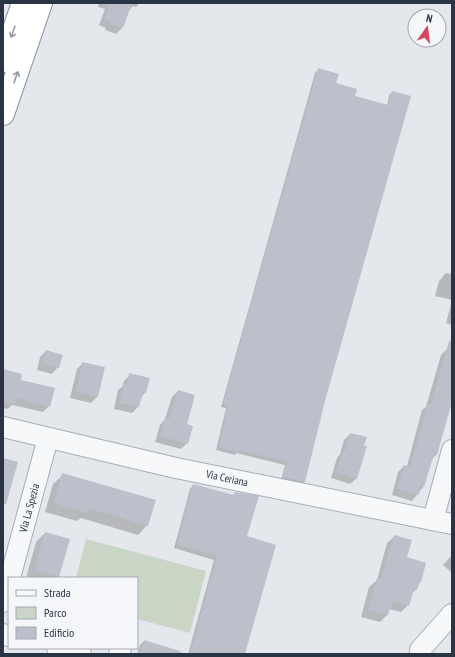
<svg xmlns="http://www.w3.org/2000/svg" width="455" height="657" font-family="'PT Sans Narrow',sans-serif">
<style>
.green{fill:#c9d6c5}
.shadow{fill:#0003}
.building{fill:#bbc0ca}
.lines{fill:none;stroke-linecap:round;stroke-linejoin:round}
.minor-casing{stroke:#a9aeb7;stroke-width:22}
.highway-casing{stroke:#8b94a3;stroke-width:24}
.minor{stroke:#f7f8fa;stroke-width:20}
.highway{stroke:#fff;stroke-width:22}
.oneway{stroke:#959aa2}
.labels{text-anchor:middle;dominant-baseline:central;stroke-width:3.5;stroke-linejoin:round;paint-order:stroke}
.street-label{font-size:11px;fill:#2b3445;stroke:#f4f6f9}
</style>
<rect width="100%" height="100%" fill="#e4e7ec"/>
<path class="green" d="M86,539L206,571L190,633L137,619V578H76Z"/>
<g class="shadow">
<path d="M99,3H140L136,7L133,6L128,11L122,28L116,34L105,30L106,28L99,25L105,9L98,7Z"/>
<path d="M318,70L335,84L354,96L387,106L389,95L393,92L324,401L304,482L301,485L281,480L285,465L236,453L235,455L216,450L226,408L221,407L315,73Z"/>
<path d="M446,273L452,274V300L435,296L439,281Z"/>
<path d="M452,301V325L446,323Z"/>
<path d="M447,349L452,350V400L436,455L431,460L424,486L412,501L392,495L398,472L404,466H407L422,410L426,407L441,355Z"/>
<path d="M46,351L58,367L52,374L37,370L40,357Z"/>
<path d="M83,363L97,397L91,403L70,398L77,369Z"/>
<path d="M3,370L20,381L49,406L43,412L12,405L8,409L3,408Z"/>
<path d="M130,375L145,393L141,397L138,407L132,413L114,409L118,390L122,387L124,381Z"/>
<path d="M178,391L185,425L187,443L181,449L155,442L160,425L165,419L172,397Z"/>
<path d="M350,434L357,478L350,484L331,478L337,458L340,454L344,440Z"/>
<path d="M63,475L147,525L138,535L81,518L77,521L45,512L53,484Z"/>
<path d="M193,485L232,496L235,493L246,537L244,654H188L214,560L174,548L190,489Z"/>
<path d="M45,533L58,577L57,578H26L36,542Z"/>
<path d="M395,536L406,558L417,589L411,594L408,605L401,612L389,609L387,615L380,622L361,617L369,587L377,580L387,543Z"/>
<path d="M452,555V573L443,565Z"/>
<path d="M144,641L186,654H137L140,645Z"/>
</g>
<g class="building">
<path d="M110,3H132L123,28L110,24L111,22L104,19Z"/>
<path d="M318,68L339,74L336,83L357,89L355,96L388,105L392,91L411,96L325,401L305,482L283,477L287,462L239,450V452L219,447L228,405L223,404Z"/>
<path d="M449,341H452V402L437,455L434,454L424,487L421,486L419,495L397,489L404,465L410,467L428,403L431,404Z"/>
<path d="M46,350L63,355L59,368L42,364Z"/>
<path d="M82,362L105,367L98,397L76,392Z"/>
<path d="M3,369L22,374L21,380L55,388L50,407L16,398L15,404L3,401Z"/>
<path d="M129,373L150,378L146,393L143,392L139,407L119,403L124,383L127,384Z"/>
<path d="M178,390L195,395L187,424L193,426L188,444L160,436L165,418L169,419Z"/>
<path d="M350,433L367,437L364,446H367L357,479L336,472L343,451H345Z"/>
<path d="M3,458L18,462L6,504H3Z"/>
<path d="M62,473L156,500L148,526L88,508L87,513L54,503Z"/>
<path d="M193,484L234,495L235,492L259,496L247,536L276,545L245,654H190L217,556L177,544Z"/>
<path d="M45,532L70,539L59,577L34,570Z"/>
<path d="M394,535L412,540L407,557L426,563L421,582H420L417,590L414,589L409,606L393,601L388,615L368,610L377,578L381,579Z"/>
<path d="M144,640L180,651V654H140Z"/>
</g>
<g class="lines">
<defs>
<g id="minor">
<path d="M3,427L176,468L452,524"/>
<path d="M433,520L452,450"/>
<path d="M10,578L48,438"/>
<path d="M3,602L9,580"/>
<path d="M3,634L9,636"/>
<path d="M57,648L81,654"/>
<path d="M119,654L121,648"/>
<path d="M420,654V650L452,614"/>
</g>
<g id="highway">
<path d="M3,61L23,3"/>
<path d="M3,114L41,3"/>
</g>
</defs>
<use href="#minor" class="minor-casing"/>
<use href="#highway" class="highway-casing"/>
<use href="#minor" class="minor"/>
<use href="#highway" class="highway"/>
</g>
<defs><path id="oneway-shaft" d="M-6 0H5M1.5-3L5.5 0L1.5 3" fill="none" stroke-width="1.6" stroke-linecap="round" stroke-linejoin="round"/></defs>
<g class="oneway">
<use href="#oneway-shaft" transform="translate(13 32) rotate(109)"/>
<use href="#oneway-shaft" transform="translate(16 77) rotate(-71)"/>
</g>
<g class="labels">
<g class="street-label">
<text transform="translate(227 478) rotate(12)">Via Ceriana</text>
<text transform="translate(29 508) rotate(-75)">Via La Spezia</text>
</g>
</g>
<rect width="455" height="657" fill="none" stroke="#2b3445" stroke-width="8"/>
<rect x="8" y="577" width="130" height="72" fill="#f4f6f9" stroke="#a4a8b1"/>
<rect x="16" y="590" width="20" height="6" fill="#f7f8fa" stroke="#a4a8b1"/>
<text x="44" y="597" font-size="12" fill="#2b3445">Strada</text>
<rect x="16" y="607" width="20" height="12" fill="#c9d6c5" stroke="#a4a8b1"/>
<text x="44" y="617" font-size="12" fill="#2b3445">Parco</text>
<rect x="16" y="627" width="20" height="12" fill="#bbc0ca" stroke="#a4a8b1"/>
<text x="44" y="637" font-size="12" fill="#2b3445">Edificio</text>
<g transform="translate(427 28) rotate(14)"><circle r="19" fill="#f4f6f9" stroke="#a4a8b1"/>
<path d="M0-3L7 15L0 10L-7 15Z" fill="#d1495b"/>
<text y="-6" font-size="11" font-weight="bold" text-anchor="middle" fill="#2b3445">N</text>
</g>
</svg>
